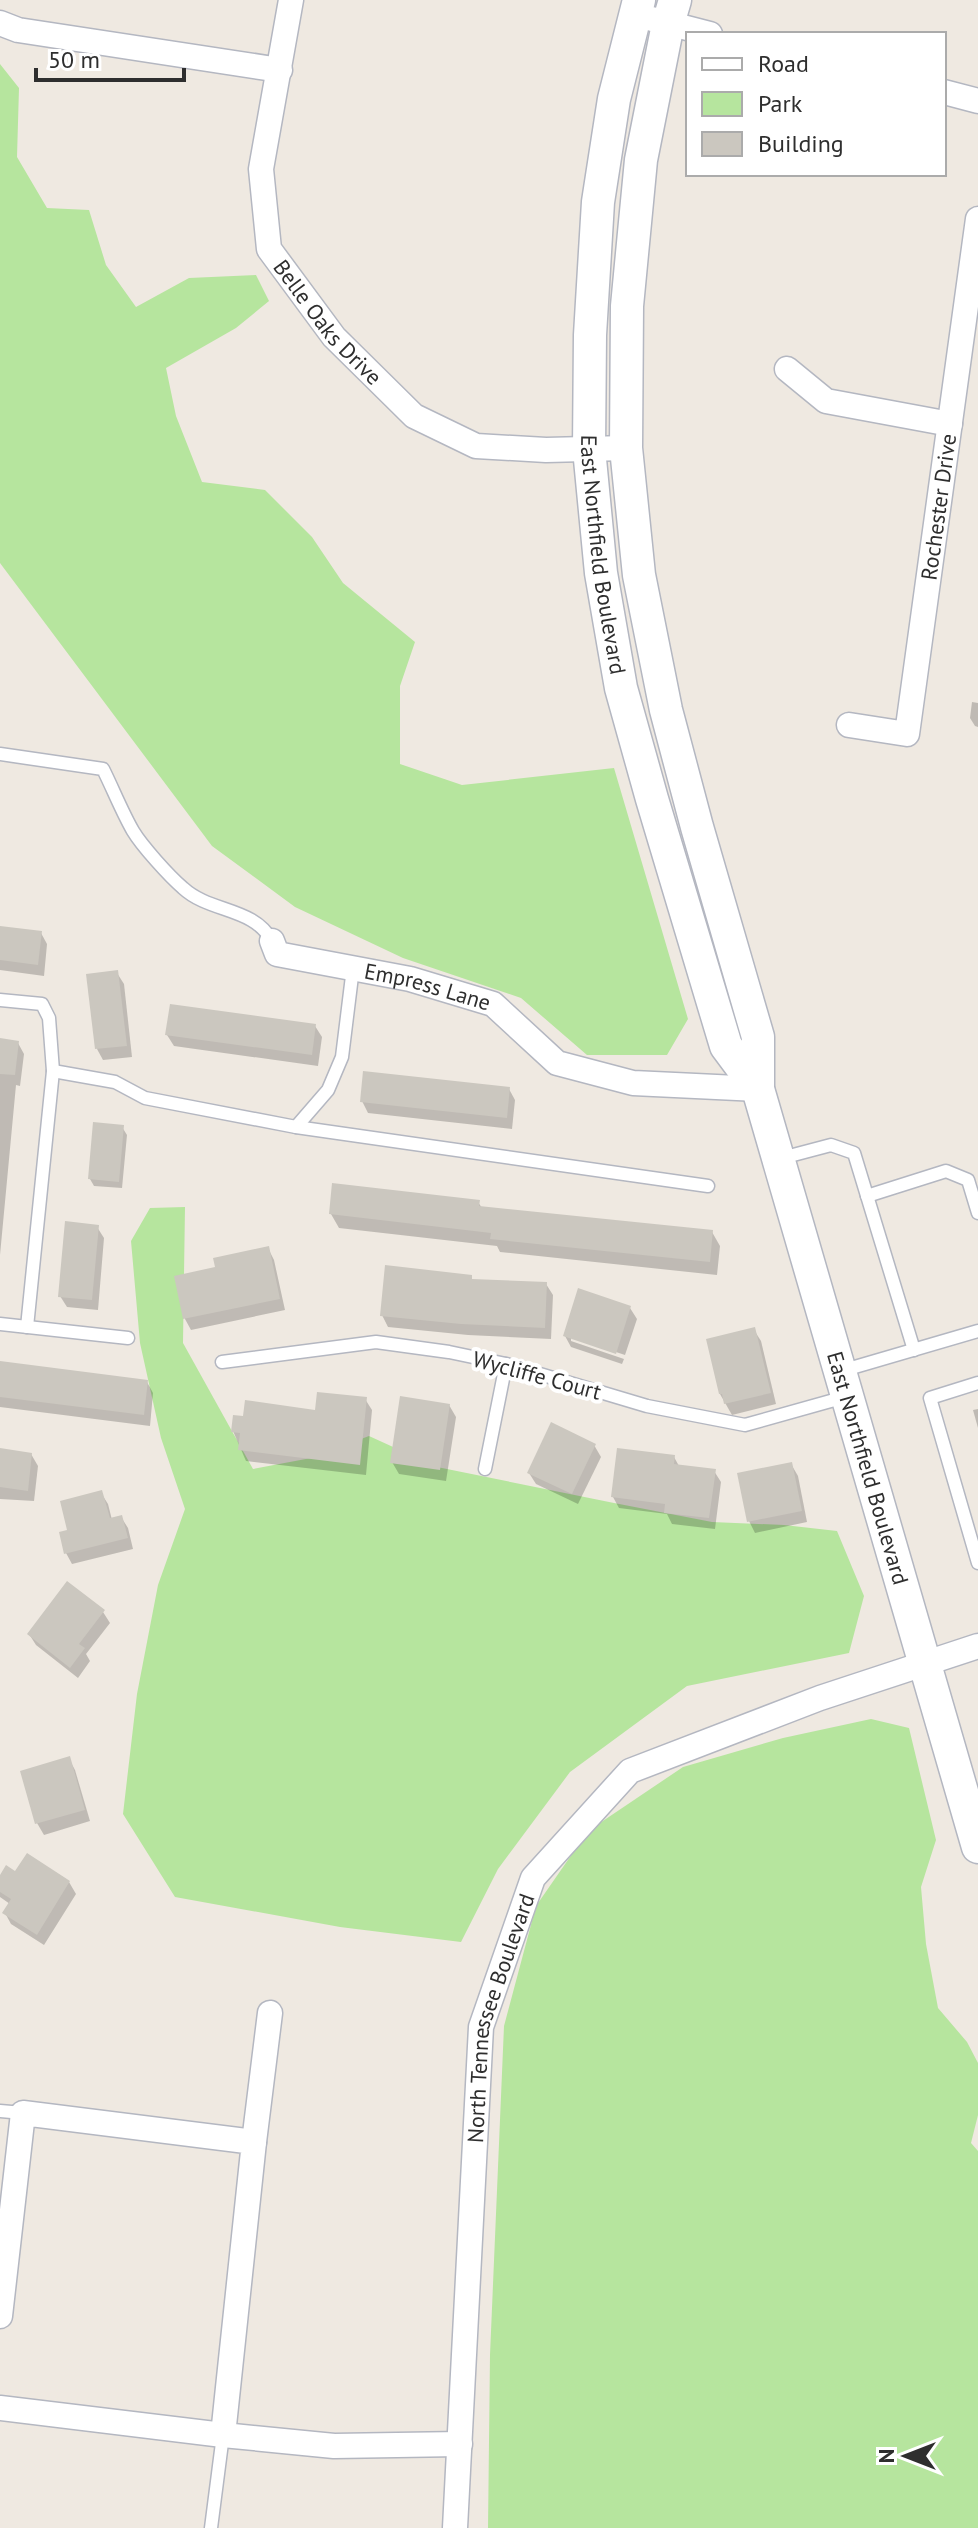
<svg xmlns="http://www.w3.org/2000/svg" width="978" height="2528" font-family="'PT Sans',sans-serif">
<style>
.green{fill:#b6e59e}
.shadow{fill:#0003}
.building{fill:#cbc7bf}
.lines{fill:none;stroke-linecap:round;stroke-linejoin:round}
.lane-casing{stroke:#b4b7c1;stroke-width:15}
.street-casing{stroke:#b4b7c1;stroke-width:27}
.secondary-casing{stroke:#b4b7c1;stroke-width:35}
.lane{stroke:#fff;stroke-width:12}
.street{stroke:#fff;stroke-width:24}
.secondary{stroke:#fff;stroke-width:32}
.labels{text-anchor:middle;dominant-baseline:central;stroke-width:8;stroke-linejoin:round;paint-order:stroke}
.street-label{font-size:22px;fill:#2e2e2e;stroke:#fff}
</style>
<rect width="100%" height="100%" fill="#efe9e1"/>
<g class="green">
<path d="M0,64L19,88L17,157L47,208L89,210L106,265L136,307L189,278L256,275L269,301L236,328L166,368L176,416L202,482L265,490L312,537L343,583L415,642L400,686V764L462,785L614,768L688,1019L667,1055H587L521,998L403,958L295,907L212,846L0,563Z"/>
<path d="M185,1207L183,1343L253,1469L311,1458L369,1436L437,1467L614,1503L712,1522L784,1525L837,1531L864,1596L849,1653L687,1686L570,1772L498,1869L461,1942L340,1927L175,1897L123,1814L137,1694L158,1585L185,1509L161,1438L140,1343L131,1241L150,1208Z"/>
<path d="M871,1719L909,1728L936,1840L921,1887L926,1944L938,2008L967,2042L978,2063V2115L971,2143L978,2151V2528H488L490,2355L504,2026L536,1906L588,1831L683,1767L783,1738Z"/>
</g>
<g class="shadow">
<path d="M972,702L978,703V727L975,726L970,718Z"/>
<path d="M0,928L41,933L47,944L44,976L0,970Z"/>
<path d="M117,973L124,984L132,1057L103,1060L97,1049Z"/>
<path d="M315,1026L322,1037L318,1066L174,1046L167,1035Z"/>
<path d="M0,1040L18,1043L24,1054L20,1086L16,1085L0,1255Z"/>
<path d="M509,1089L515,1100L512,1129L368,1113L362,1101Z"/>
<path d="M122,1127L127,1135L122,1188L94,1186L90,1179Z"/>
<path d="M478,1202L482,1208L712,1232L720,1246L717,1275L500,1252L497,1246L339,1228L331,1214Z"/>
<path d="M97,1227L104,1238L98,1310L67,1307L60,1296Z"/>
<path d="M268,1248L274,1260L285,1310L191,1330L185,1319L176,1277L217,1269Z"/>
<path d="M471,1277L473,1281L546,1284L553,1295L551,1339L468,1335L388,1327L382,1315Z"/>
<path d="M630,1308L637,1319L625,1355L571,1337V1341L624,1359L622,1364L571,1347L565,1336Z"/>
<path d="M754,1330L761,1341L776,1404L732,1415L720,1394Z"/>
<path d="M0,1362L147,1382L153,1393L150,1426L0,1407Z"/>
<path d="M365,1399L372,1410L366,1475L246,1461L233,1431Z"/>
<path d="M449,1405L456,1417L446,1481L399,1474L392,1462Z"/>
<path d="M978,1409V1428L973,1410Z"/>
<path d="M594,1445L601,1457L578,1504L536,1484L529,1473Z"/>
<path d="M0,1450L31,1454L38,1466L34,1501L0,1499Z"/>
<path d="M674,1457L679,1466L714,1471L721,1482L715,1529L672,1524L667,1514L619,1508L613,1497Z"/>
<path d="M791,1464L798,1476L807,1522L755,1533L749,1521Z"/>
<path d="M101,1493L108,1504L112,1520L121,1517L128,1528L133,1549L72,1564L66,1553L70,1532Z"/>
<path d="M103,1612L110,1623L86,1654L90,1661L78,1678L36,1645L29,1634Z"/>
<path d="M69,1759L75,1770L90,1821L44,1835L37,1823Z"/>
<path d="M16,1874L69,1882L76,1894L44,1945L11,1924L5,1913L10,1904L0,1897V1879Z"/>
</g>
<g class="building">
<path d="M0,926L42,931L38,965L0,960Z"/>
<path d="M118,970L127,1046L95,1049L86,974Z"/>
<path d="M170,1004L316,1024L312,1055L165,1035Z"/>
<path d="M0,1038L19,1041L15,1075L0,1074Z"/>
<path d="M363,1071L510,1087L507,1118L360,1102Z"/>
<path d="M93,1122L124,1125L119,1182L88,1179Z"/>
<path d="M332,1183L480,1200L479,1206L713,1230L710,1262L490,1239L491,1233L329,1214Z"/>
<path d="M65,1221L99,1225L92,1300L58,1297Z"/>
<path d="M269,1246L280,1299L183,1319L174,1276L215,1267L213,1258Z"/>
<path d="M385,1265L472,1275V1279L547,1282L545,1328L461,1324L380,1316Z"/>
<path d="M578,1288L631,1306L616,1354L563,1336Z"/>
<path d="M755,1327L771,1393L724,1404L722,1394H719L706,1339Z"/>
<path d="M0,1361L148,1380L144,1415L0,1397Z"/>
<path d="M317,1392L367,1397L360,1465L238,1450L240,1433L231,1432L233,1415L243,1416L245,1400L315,1410Z"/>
<path d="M400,1396L450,1404L440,1470L390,1463Z"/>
<path d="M551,1422L596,1444L572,1494L527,1473Z"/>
<path d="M0,1448L32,1453L28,1491L0,1487Z"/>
<path d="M617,1448L675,1455L674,1464L716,1469L709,1518L664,1513L665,1504L611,1497Z"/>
<path d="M792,1462L802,1511L747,1522L737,1473Z"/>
<path d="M102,1490L110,1518L122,1515L128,1538L64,1554L59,1532L67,1530L60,1501Z"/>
<path d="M67,1581L105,1610L79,1644L85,1648L70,1668L27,1634Z"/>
<path d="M70,1756L85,1810L35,1824L20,1771Z"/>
<path d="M27,1853L70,1881L37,1935L2,1913L11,1899L0,1892V1875L6,1865L15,1871Z"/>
</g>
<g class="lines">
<defs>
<g id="lane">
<path d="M0,754L103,769C113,789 122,812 133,831C142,846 169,876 183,888C210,913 254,907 272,941"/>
<path d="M0,1000L42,1004L49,1018L53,1071L27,1327"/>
<path d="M53,1071L115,1082L145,1098L296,1127L708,1186"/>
<path d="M296,1127L328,1090L342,1057L353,968"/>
<path d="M778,1159L831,1145L854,1153L914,1350"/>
<path d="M867,1196L946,1171L968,1180L978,1213"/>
<path d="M0,1324L128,1338"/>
<path d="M222,1362L376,1342L449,1352L506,1364L647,1406L745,1425L845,1397"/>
<path d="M841,1371L978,1331"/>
<path d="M978,1383L930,1398L978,1563"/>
<path d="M485,1469L506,1364"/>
<path d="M0,2111L23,2113"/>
<path d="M211,2528L223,2435"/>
</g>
<g id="street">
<path id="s1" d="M291,0L261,169L269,249L334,337L414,416L476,446L546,450L626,448"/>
<path d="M652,19L710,34"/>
<path d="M0,23L18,30L280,70"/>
<path d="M944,92L978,101"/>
<path d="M787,369L826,401L950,424"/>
<path id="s2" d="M849,725L907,734L978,219"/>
<path id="s3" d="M272,941L277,954L410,979L493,1004L557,1063L633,1083L758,1089"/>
<path d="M254,2142L270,2013"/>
<path d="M0,2316L23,2113L254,2142L223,2435"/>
<path d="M0,2408L223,2435L334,2446L460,2444"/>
<path id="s4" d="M455,2528L481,2027L533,1878L630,1771L820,1698L978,1646"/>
</g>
<g id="secondary">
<path id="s5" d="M639,0L614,99L598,202L590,335L589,449L601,573L621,688L652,799L726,1046L758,1089"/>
<path id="s6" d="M675,0L668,24L641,160L627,306L626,448L639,575L666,710L697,827L758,1037V1089L978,1847"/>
</g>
</defs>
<use href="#lane" class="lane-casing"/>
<use href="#street" class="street-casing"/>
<use href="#secondary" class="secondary-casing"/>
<use href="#lane" class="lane"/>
<use href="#street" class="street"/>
<use href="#secondary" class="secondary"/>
</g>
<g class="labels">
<g class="street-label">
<text stroke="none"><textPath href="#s1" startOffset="346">Belle Oaks Drive</textPath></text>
<text stroke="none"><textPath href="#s2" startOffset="288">Rochester Drive</textPath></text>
<text stroke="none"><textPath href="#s5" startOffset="560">East Northfield Boulevard</textPath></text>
<text stroke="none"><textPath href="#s3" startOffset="168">Empress Lane</textPath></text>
<text transform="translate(537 1375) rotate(15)">Wycliffe Court</text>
<text stroke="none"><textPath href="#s6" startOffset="1504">East Northfield Boulevard</textPath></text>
<text stroke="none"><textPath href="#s4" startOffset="514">North Tennessee Boulevard</textPath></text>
</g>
</g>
<rect x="686" y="32" width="260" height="144" fill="#ffffff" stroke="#ababab" stroke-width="2"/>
<rect x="702" y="58" width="40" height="12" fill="#ffffff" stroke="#ababab" stroke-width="2"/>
<text x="758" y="72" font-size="24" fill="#2e2e2e">Road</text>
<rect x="702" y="92" width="40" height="24" fill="#b6e59e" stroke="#ababab" stroke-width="2"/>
<text x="758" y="112" font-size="24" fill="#2e2e2e">Park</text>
<rect x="702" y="132" width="40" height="24" fill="#cbc7bf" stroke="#ababab" stroke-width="2"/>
<text x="758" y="152" font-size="24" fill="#2e2e2e">Building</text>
<g transform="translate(906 2456) rotate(270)" stroke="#ffffff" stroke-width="6" paint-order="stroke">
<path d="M0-6L14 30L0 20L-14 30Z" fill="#2e2e2e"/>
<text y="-12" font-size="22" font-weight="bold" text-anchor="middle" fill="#2e2e2e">N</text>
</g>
<path d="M36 68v12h148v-12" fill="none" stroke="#2e2e2e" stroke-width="4"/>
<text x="48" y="68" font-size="24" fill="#2e2e2e" stroke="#ffffff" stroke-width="6" paint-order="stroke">50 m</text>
</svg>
